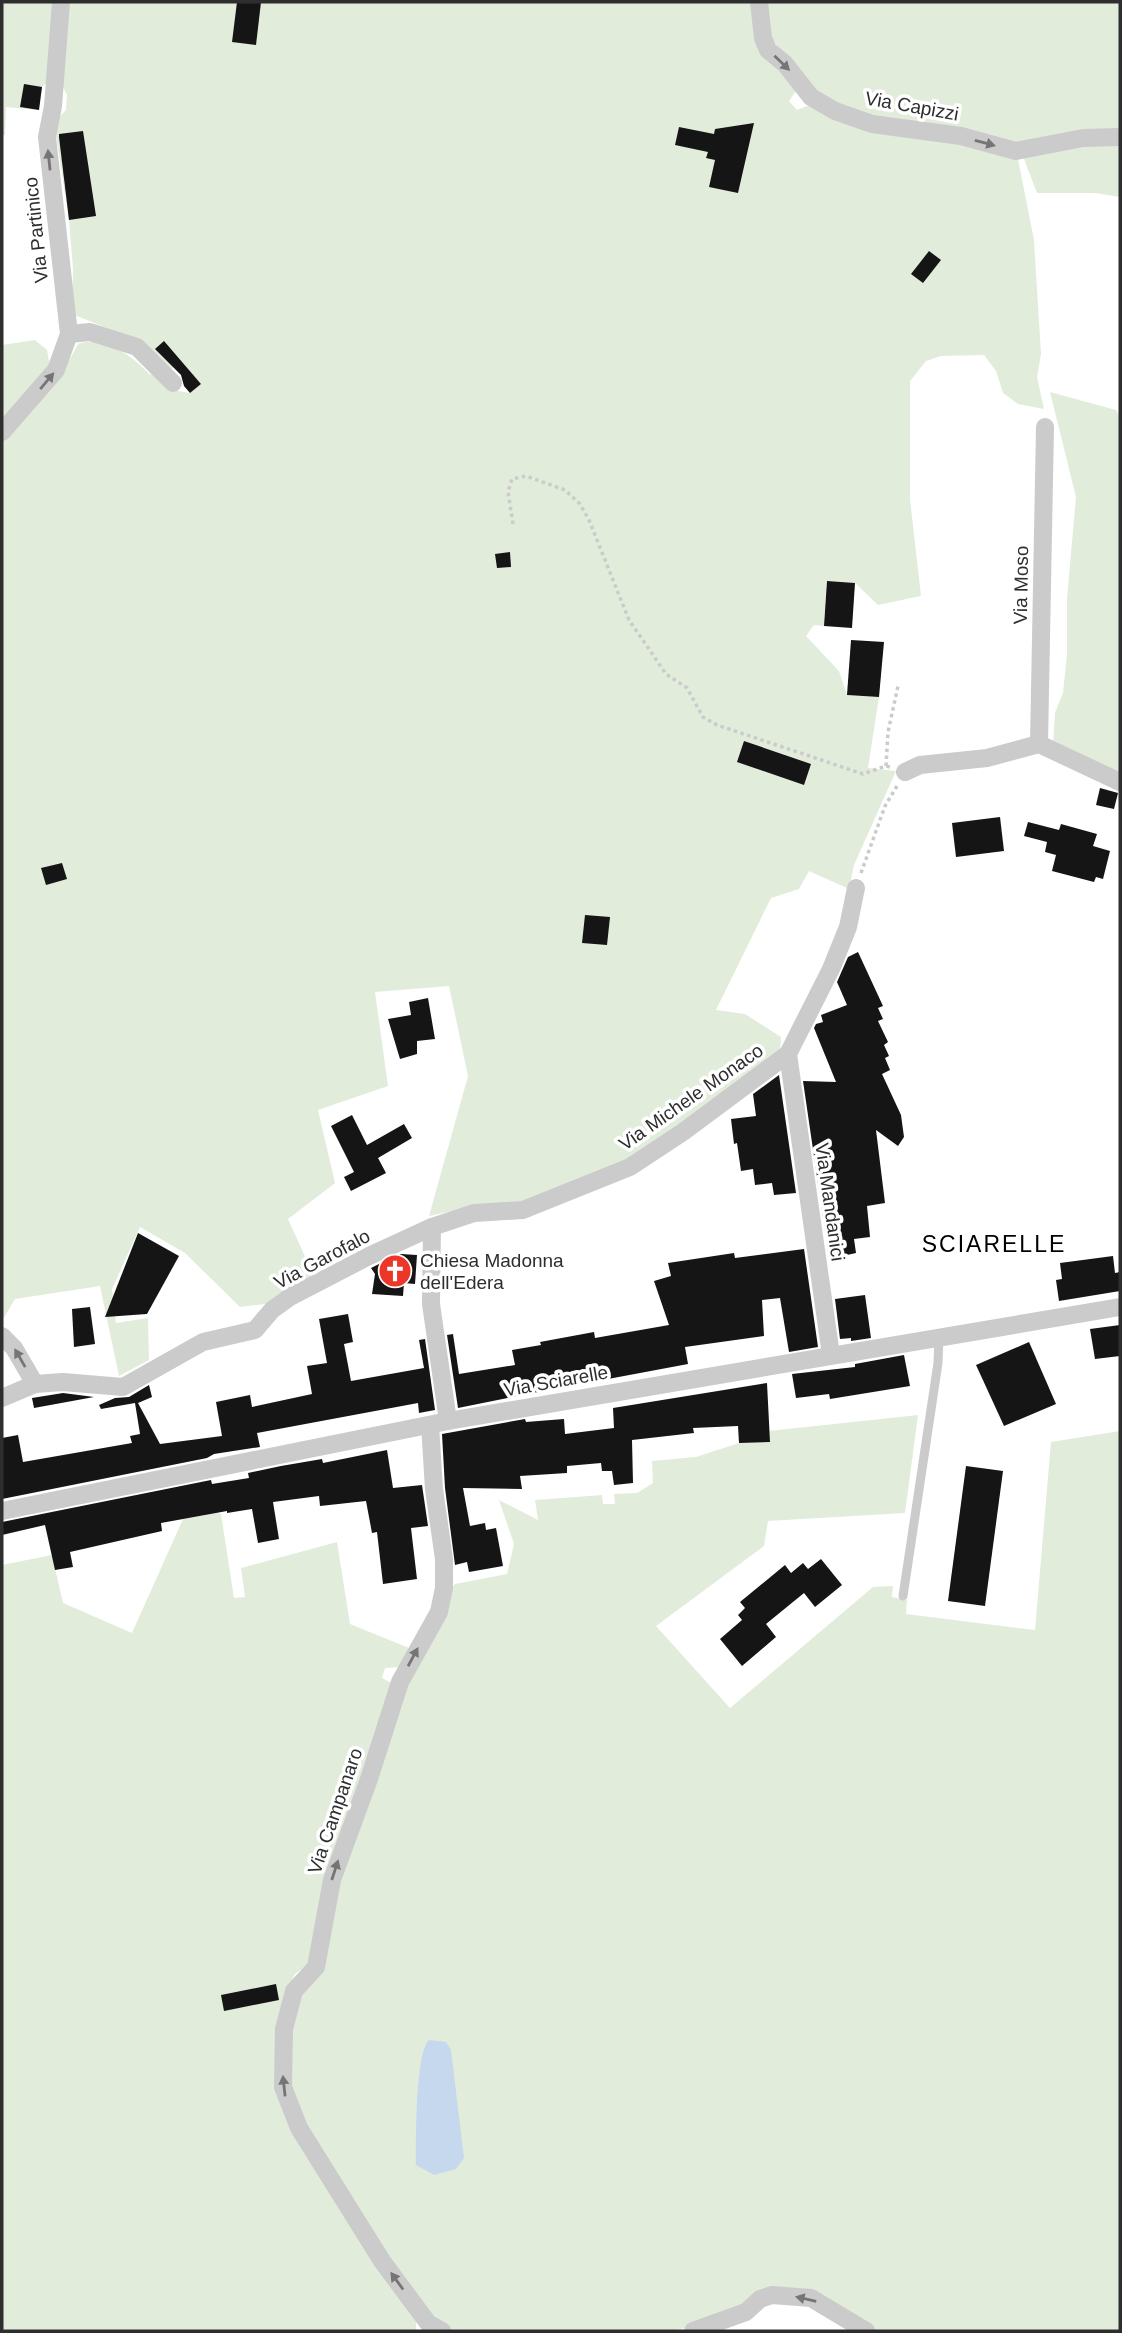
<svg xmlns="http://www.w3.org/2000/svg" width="1122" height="2333" font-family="Helvetica,sans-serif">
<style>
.green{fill:#e2ecdb}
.water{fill:#c6d8ed}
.building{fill:#151515}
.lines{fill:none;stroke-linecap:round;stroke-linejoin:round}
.path{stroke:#cbcbcb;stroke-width:3.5;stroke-dasharray:3.5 3.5;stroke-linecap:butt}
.service{stroke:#cbcbcb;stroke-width:9}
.minor{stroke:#cbcbcb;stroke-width:18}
.oneway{fill:#757575}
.labels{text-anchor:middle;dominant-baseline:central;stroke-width:7;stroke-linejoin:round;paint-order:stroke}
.street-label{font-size:19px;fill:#2e2e2e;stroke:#fff}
.poi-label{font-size:19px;fill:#2e2e2e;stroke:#fff;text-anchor:start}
.quarter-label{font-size:23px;letter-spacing:2px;fill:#000;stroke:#fff}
</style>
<rect width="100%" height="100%" fill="#fff"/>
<g class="green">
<path d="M2,2H56L50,80L42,87L39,110L6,107L5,135H2Z"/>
<path d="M68,2H752L781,67L796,91L789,101L797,110L812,104L1018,159L1034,240L1041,354L1037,377L1044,409L1018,404L1003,393L996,371L984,355L941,356L926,361L910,381V499L921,596L878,605L855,583L827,581L824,626L814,625L806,636L839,671L847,695L879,697L868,768L896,771L854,865L849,889L809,871L799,889L771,898L716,1010L745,1014L781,1037L780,1053L628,1162L522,1206L472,1207L429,1216L468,1076L449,986L375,992L388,1086L318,1110L335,1183L288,1219L313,1274L273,1303L240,1307L185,1253L140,1227L112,1289L116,1323L148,1318L149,1360L119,1376L100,1286L15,1299L2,1321V439C30,409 60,381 78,344C103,335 133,356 149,374L158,375L173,390L190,393L201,384L181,361L170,370L139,341L72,314L73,269L69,220L56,135L57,119L66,110L67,95L63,87Z"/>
<path d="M766,2H1120V128L1115,133L1018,144L874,119L816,93L770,37Z"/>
<path d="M1082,144L1120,145V197L1095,193H1037L1024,159L1026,154Z"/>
<path d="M35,340L47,350L50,366L2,419V345Z"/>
<path d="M1050,392L1116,410L1120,417V776L1053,744L1055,713L1063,693L1067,654V598L1076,497Z"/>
<path d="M918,1415L905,1513L768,1521L764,1546L656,1626L730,1708L873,1587L893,1586L892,1597L907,1600L906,1614L1035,1630L1051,1442L1120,1431V2331H874L818,2293L746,2306L701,2324L672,2331H452L445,2329L424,2311L379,2249L291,2099L290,2033L301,1992L324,1970L338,1879L405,1682L450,1590L455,1584L507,1574L514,1544L499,1500L538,1520L535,1500L602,1495L603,1504H615L614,1494L637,1493L653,1483L652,1461L696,1457L739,1443L770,1442L769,1431Z"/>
<path d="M217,1513L221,1514L234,1598L245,1597L241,1568L337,1542L350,1624L409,1648L402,1667L385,1668L382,1678L395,1685L314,1960L295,1974L287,1991L278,2088L416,2313V2331H2V1565L52,1555L63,1603L132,1633L183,1519Z"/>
</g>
<path class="water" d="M429,2040L446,2042L451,2050L464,2158L456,2169L434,2175L416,2165C416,2143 415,2053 429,2040Z"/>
<g class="building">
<path d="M237,2H261L256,45L232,42Z"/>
<path d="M24,84L42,87L39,110L20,107Z"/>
<path d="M754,123L738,193L709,187L715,160L706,158L708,152L675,145L679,127L714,134L715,129Z"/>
<path d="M83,131L96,216L69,220L59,137V134Z"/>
<path d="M929,251L941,260L923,283L911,274Z"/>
<path d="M164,341L201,384L190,393L184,386L181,375L155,349Z"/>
<path d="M510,552L511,567L497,568L495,554Z"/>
<path d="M827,581L855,583L852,628L824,626Z"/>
<path d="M851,640L884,642L879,697L847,695Z"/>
<path d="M744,741L811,764L804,785L737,762Z"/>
<path d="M1100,788L1118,793L1114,809L1096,805Z"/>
<path d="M1000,817L1004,851L956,857L952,823Z"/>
<path d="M1028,822L1059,830L1061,824L1097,834L1093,846L1110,851L1103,879L1096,877L1094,882L1052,871L1056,855L1045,852L1047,842L1024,836Z"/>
<path d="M62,863L67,879L46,885L41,868Z"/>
<path d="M585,915L610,917L607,945L582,943Z"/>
<path d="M858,952L883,1006L878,1008L883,1019L878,1021L888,1042L884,1045L889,1056L885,1058L890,1070L882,1074L901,1115L904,1137L898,1146L876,1130L885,1203L867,1206L870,1237L854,1239L856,1253L829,1259L803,1081L836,1082L814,1028L816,1024L823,1022L821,1015L847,1005L837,982L848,957Z"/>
<path d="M428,998L435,1039L417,1041V1054L400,1059L388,1019L411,1015L409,1002Z"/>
<path d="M779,1075L796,1193L774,1195L772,1183L755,1185L753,1169L741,1171L737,1143L734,1144L731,1119L756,1116L753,1094Z"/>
<path d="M352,1115L367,1145L404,1124L412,1138L378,1158L386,1173L351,1191L344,1177L354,1172L331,1126Z"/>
<path d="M138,1233L179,1256L147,1314L105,1317Z"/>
<path d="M804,1249L818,1347L789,1352L780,1298L762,1300L764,1336L685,1347L688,1364L576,1385L573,1372L546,1378L548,1390L458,1408L447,1335L453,1334L459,1374L515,1365L512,1350L541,1345L540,1342L594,1332L595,1338L669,1325L654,1281L671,1276L668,1263L734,1253L735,1258Z"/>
<path d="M401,1254L417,1255L415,1284L404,1283L403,1296L372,1294L375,1274L371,1268L387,1260L392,1261L393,1258Z"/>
<path d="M1113,1256L1115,1273L1120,1272V1291L1059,1301L1056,1280L1062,1279L1060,1263Z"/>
<path d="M865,1295L871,1338L851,1341V1338L840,1339L835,1299Z"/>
<path d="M90,1307L95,1344L74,1347L72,1309Z"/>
<path d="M348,1314L353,1342L344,1344L351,1381L424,1368L419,1340L425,1339L435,1410L419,1413L418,1403L257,1433L260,1447L214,1454L207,1458L2,1499V1438L18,1435L23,1462L132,1443L130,1436L140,1434L135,1403L101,1409L99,1405L115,1398L129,1397L149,1385L152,1397L138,1403L160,1444L222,1436L216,1402L250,1395L252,1407L312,1394L307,1366L327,1363L319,1319Z"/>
<path d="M1120,1325V1356L1095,1359L1090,1329Z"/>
<path d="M1029,1342L1056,1404L1004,1426L976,1365Z"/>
<path d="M904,1355L910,1386L830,1399L829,1394L796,1398L792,1374L855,1367V1364Z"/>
<path d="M767,1383L770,1442L739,1443L738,1426L693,1428L694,1433L632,1440L633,1483L614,1485L612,1471H602L601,1463L567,1466V1473L520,1476L522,1489L463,1488L470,1526L485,1523L486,1530L496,1528L503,1566L469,1572L467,1562L455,1565L445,1488L442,1434L525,1419L526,1422L564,1419L565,1434L614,1428L613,1408Z"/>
<path d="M63,1393L94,1397L34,1408L32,1398Z"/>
<path d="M387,1450L393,1488L422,1485L428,1526L411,1528L417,1579L383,1584L377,1532L372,1533L366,1501L320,1506L319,1496L273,1502L279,1539L258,1543L252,1509L227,1513V1511L161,1523L162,1531L70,1552L73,1567L55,1570L45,1525L2,1535V1522L211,1480L212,1484L249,1478L248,1473L281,1466L322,1459L323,1463Z"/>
<path d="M966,1466L1003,1471L985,1606L948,1601Z"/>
<path d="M821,1559L842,1585L815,1607L804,1593L766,1624L776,1637L742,1666L720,1639L742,1620L738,1615L745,1608L740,1602L785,1565L791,1573L803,1563L808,1569Z"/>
<path d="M276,1984L279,2000L224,2011L221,1995Z"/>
</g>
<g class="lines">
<g class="path">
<path d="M513,524L508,492L512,479L526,476L565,490L580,504L589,520L629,620L666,674L687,688L703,717L717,725L863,774L886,766L890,767"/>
<path d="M886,766L888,732L898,686"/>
<path d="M861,873L885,806L897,786"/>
</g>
<path class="service" d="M903,1596L938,1363L939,1337"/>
<g class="minor">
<path d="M759,2L763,38L768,50L785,64L811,97L835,111L872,124L961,136L1016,151L1083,138L1120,137"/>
<path d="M69,334L90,332L137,347L173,383"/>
<path d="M2,432L56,370L69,334L47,137L53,106L61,2"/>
<path d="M1039,744L1045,427"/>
<path d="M905,772L920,765L987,758L1039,744L1120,782"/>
<path d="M788,1054L831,1355"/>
<path d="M2,1336L14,1348L35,1384"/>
<path d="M2,1398L35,1384L63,1382L123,1387L203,1342L255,1330L272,1310L290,1297L369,1256L432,1227"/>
<path d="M448,1421L431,1304L432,1227L474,1213L523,1210L630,1167L683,1132L788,1054L831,969L848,927L856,888"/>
<path d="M430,1425L434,1489L444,1559V1588L439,1612L400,1682L369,1779L332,1880L316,1967L294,1991L284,2029L283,2087L299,2128L382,2261L428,2323L442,2331"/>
<path d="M2,1511L448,1421L1120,1307"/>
<path d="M693,2331L746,2312L760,2299L772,2295L811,2298L866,2331"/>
</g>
</g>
<defs><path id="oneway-solid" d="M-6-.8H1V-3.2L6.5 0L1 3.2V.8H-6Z" transform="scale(1.75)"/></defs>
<g class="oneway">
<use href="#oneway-solid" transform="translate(782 63) rotate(44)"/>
<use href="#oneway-solid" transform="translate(985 143) rotate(15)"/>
<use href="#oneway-solid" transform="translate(49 160) rotate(-96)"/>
<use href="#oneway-solid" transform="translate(47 381) rotate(-50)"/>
<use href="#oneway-solid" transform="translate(20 1358) rotate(-120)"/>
<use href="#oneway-solid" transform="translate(413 1657) rotate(-62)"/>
<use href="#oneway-solid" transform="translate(335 1870) rotate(-72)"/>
<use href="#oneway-solid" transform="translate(284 2086) rotate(-96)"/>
<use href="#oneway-solid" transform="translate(397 2281) rotate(-126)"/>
<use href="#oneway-solid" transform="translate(806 2299) rotate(-167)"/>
</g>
<defs>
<symbol id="church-disc" viewBox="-11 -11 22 22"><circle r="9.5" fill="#ec3629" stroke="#fff"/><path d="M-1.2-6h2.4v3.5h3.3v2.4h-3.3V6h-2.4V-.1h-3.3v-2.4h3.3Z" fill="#fff"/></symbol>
</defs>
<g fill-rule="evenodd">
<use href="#church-disc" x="376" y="1252" width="38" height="38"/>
</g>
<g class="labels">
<g class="street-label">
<text transform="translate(912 106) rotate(10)">Via Capizzi</text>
<text transform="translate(36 230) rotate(-96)">Via Partinico</text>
<text transform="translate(1021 585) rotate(-89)">Via Moso</text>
<text transform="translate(691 1097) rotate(-35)">Via Michele Monaco</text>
<text transform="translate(830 1202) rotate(82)">Via Mandanici</text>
<text transform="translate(322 1259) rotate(-28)">Via Garofalo</text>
<text transform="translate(556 1381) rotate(-10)">Via Sciarelle</text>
<text transform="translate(335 1811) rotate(-71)">Via Campanaro</text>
</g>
<g class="poi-label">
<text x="420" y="1260">Chiesa Madonna<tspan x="420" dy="22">dell'Edera</tspan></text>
</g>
<g class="quarter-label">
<text x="994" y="1244">SCIARELLE</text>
</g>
</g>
<rect width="1122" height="2333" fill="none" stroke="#2e2e2e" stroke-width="7"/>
</svg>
